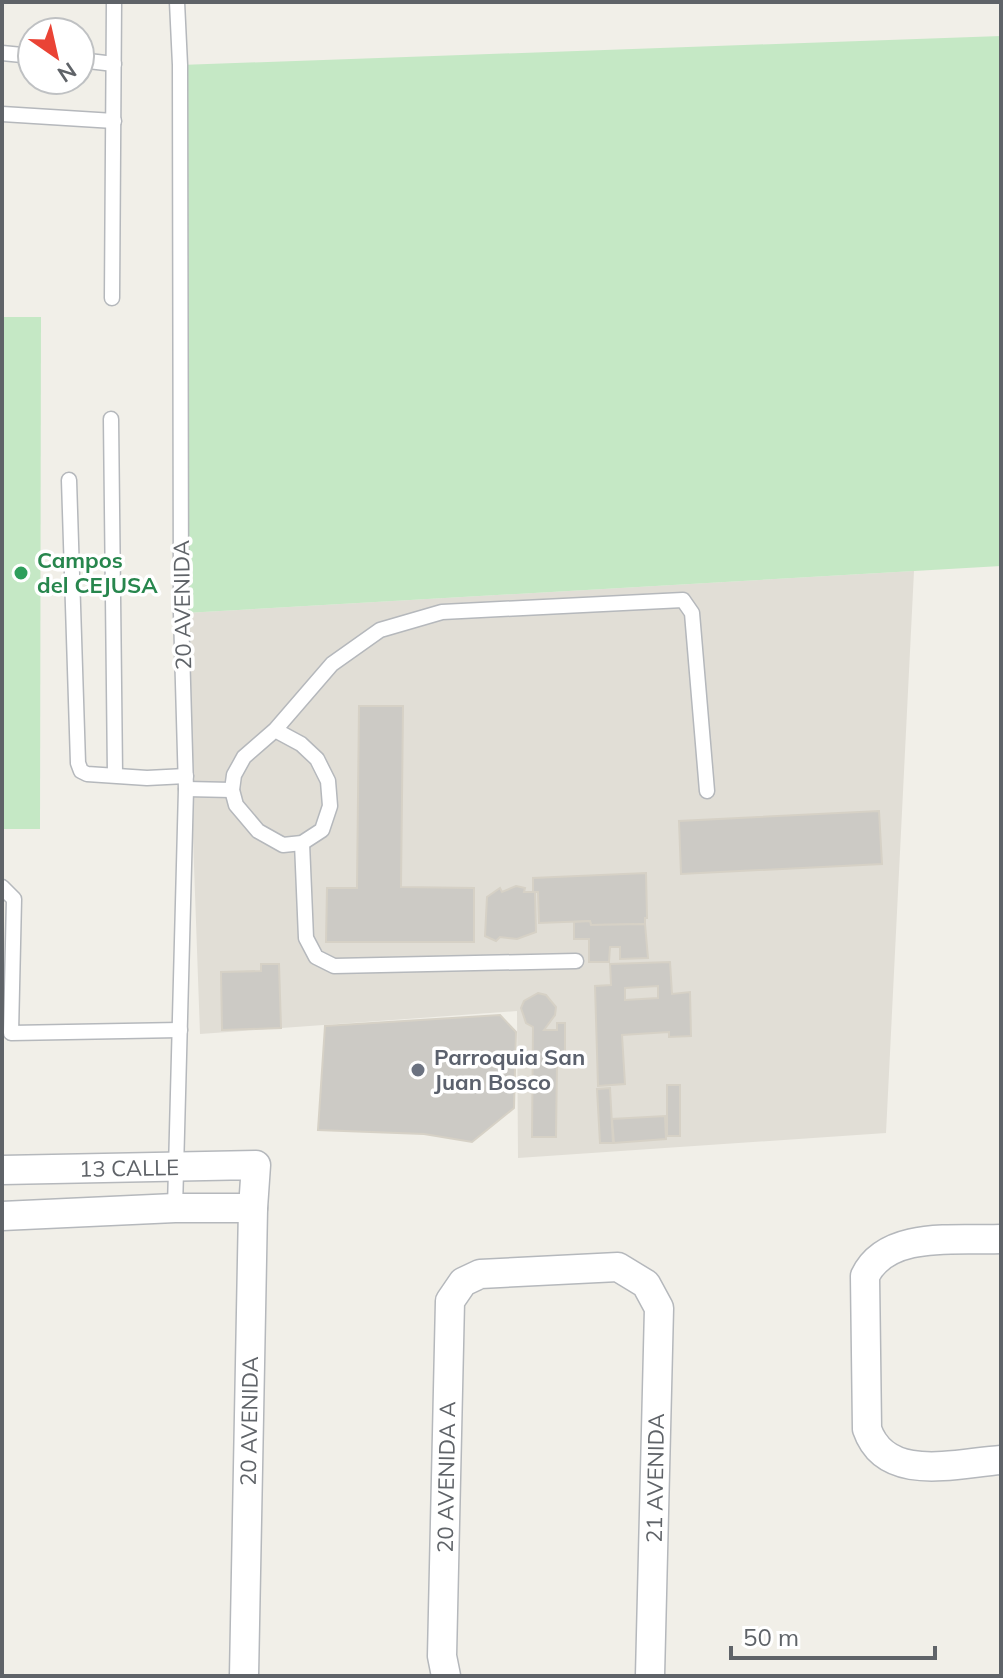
<svg xmlns="http://www.w3.org/2000/svg" width="1003" height="1678" font-family="Mulish,sans-serif">
<style>
.education{fill:#e1ded6}
.green{fill:#c5e8c5}
.building{fill:#cccac5;stroke:#d6d1c6;stroke-width:2;fill-rule:evenodd}
.lines{fill:none;stroke-linecap:round;stroke-linejoin:round}
.lane-casing{stroke:#b5b8bc;stroke-width:17}
.street-casing{stroke:#b5b8bc;stroke-width:31}
.lane{stroke:#fff;stroke-width:14}
.street{stroke:#fff;stroke-width:28}
.leisure-dot{fill:#2e9e5b;stroke:#fff;stroke-width:3}
.worship-dot{fill:#6b7280;stroke:#fff;stroke-width:3}
.labels{text-anchor:middle;dominant-baseline:central;stroke-width:7;stroke-linejoin:round;paint-order:stroke}
.leisure-label{font-size:22px;font-weight:bold;fill:#27864d;stroke:#fff;text-anchor:start}
.street-label{font-size:22px;fill:#5f6368;stroke:#fff}
.worship-label{font-size:22px;font-weight:bold;fill:#5b616d;stroke:#fff;text-anchor:start}
</style>
<rect width="100%" height="100%" fill="#f1efe8"/>
<path class="education" d="M914,571L886,1133L518,1158L517,1011L200,1034L185,613Z"/>
<g class="green">
<path d="M1001,36V566L185,613L180,65Z"/>
<path d="M2,317H41L40,829H2Z"/>
</g>
<g class="building">
<path d="M359,706H403L401,887L474,888V942H326L327,888H357Z"/>
<path d="M879,811L882,864L681,874L679,821Z"/>
<path d="M646,873L647,918H645V924L591,925L590,921L539,923L538,892H533V878Z"/>
<path d="M516,886L525,888L524,892H535L536,932L517,939L500,937L496,941L485,936L487,897L500,888L502,892Z"/>
<path d="M590,921L591,925L645,924L648,958L620,959V947H610L609,962H589V939H574V922Z"/>
<path d="M670,962L672,994L690,992L691,1036L669,1037V1032L622,1035L625,1084L598,1086L595,986L611,985L610,964ZM658,986V998L625,1000V988Z"/>
<path d="M261,964H279L281,1028L222,1030L221,972L261,971Z"/>
<path d="M538,993L546,995L556,1007L555,1015L544,1030H557V1023H565V1062H557L556,1137H532L533,1027L526,1023L521,1008L524,1001Z"/>
<path d="M500,1015L516,1032L514,1108L472,1142L424,1134L318,1130L325,1026Z"/>
<rect x="667" y="1085" width="13" height="51"/>
<path d="M610,1088L613,1143H600L597,1089Z"/>
<path d="M665,1116L666,1139L614,1143L612,1119Z"/>
</g>
<g class="lines">
<defs>
<g id="lane">
<path d="M2,53L32,56"/>
<path d="M80,60L114,64"/>
<path d="M2,114L114,121"/>
<path d="M112,298L114,2"/>
<path d="M111,419L115,775"/>
<path d="M69,480L78,763L81,771L87,774L147,778L186,776"/>
<path d="M275,730L301,744L317,759L328,781L330,806L322,830L302,843L283,845L258,831L236,805L232,790L234,775L244,757L275,730L332,664L380,630L442,612L683,600L692,613L707,791"/>
<path d="M186,789L232,790"/>
<path d="M302,843L306,938L316,957L334,966L576,961"/>
<path d="M2,887L14,899L11,1033L180,1030"/>
<path d="M175,1208L186,789L181,613L180,65L177,2"/>
</g>
<g id="street">
<path d="M2,1170L256,1165L253,1208L244,1676"/>
<path d="M2,1216L175,1208H253"/>
<path d="M1001,1239C958,1241 887,1230 865,1276L867,1429C886,1484 956,1463 1001,1460"/>
<path d="M446,1676L442,1656L450,1301L463,1282L480,1274L618,1267L646,1284L659,1308L650,1676"/>
</g>
</defs>
<use href="#lane" class="lane-casing"/>
<use href="#street" class="street-casing"/>
<use href="#lane" class="lane"/>
<use href="#street" class="street"/>
</g>
<circle class="leisure-dot" cx="21" cy="573" r="8"/>
<circle class="worship-dot" cx="418" cy="1070" r="8"/>
<g class="labels">
<g class="leisure-label">
<text x="37" y="560">Campos<tspan x="37" dy="25">del CEJUSA</tspan></text>
</g>
<g class="street-label">
<text transform="translate(182 605) rotate(-91)">20 AVENIDA</text>
<text transform="translate(129 1168) rotate(-1)">13 CALLE</text>
<text transform="translate(249 1421) rotate(-89)">20 AVENIDA</text>
<text transform="translate(446 1477) rotate(-89)">20 AVENIDA A</text>
<text transform="translate(655 1478) rotate(-89)">21 AVENIDA</text>
</g>
<g class="worship-label">
<text x="434" y="1057">Parroquia San<tspan x="434" dy="25">Juan Bosco</tspan></text>
</g>
</g>
<rect width="1003" height="1678" fill="none" stroke="#5f6368" stroke-width="8"/>
<g transform="translate(56 56) rotate(146)"><circle r="38" fill="#ffffff" stroke="#bfc1c3" stroke-width="2"/>
<path d="M0-6L14 30L0 20L-14 30Z" fill="#ea4335"/>
<text y="-12" font-size="22" font-weight="bold" text-anchor="middle" fill="#5f6368">N</text>
</g>
<path d="M731 1646v12h204v-12" fill="none" stroke="#5f6368" stroke-width="4"/>
<text x="743" y="1646" font-size="24" fill="#5f6368" stroke="#ffffff" stroke-width="6" paint-order="stroke">50 m</text>
</svg>
